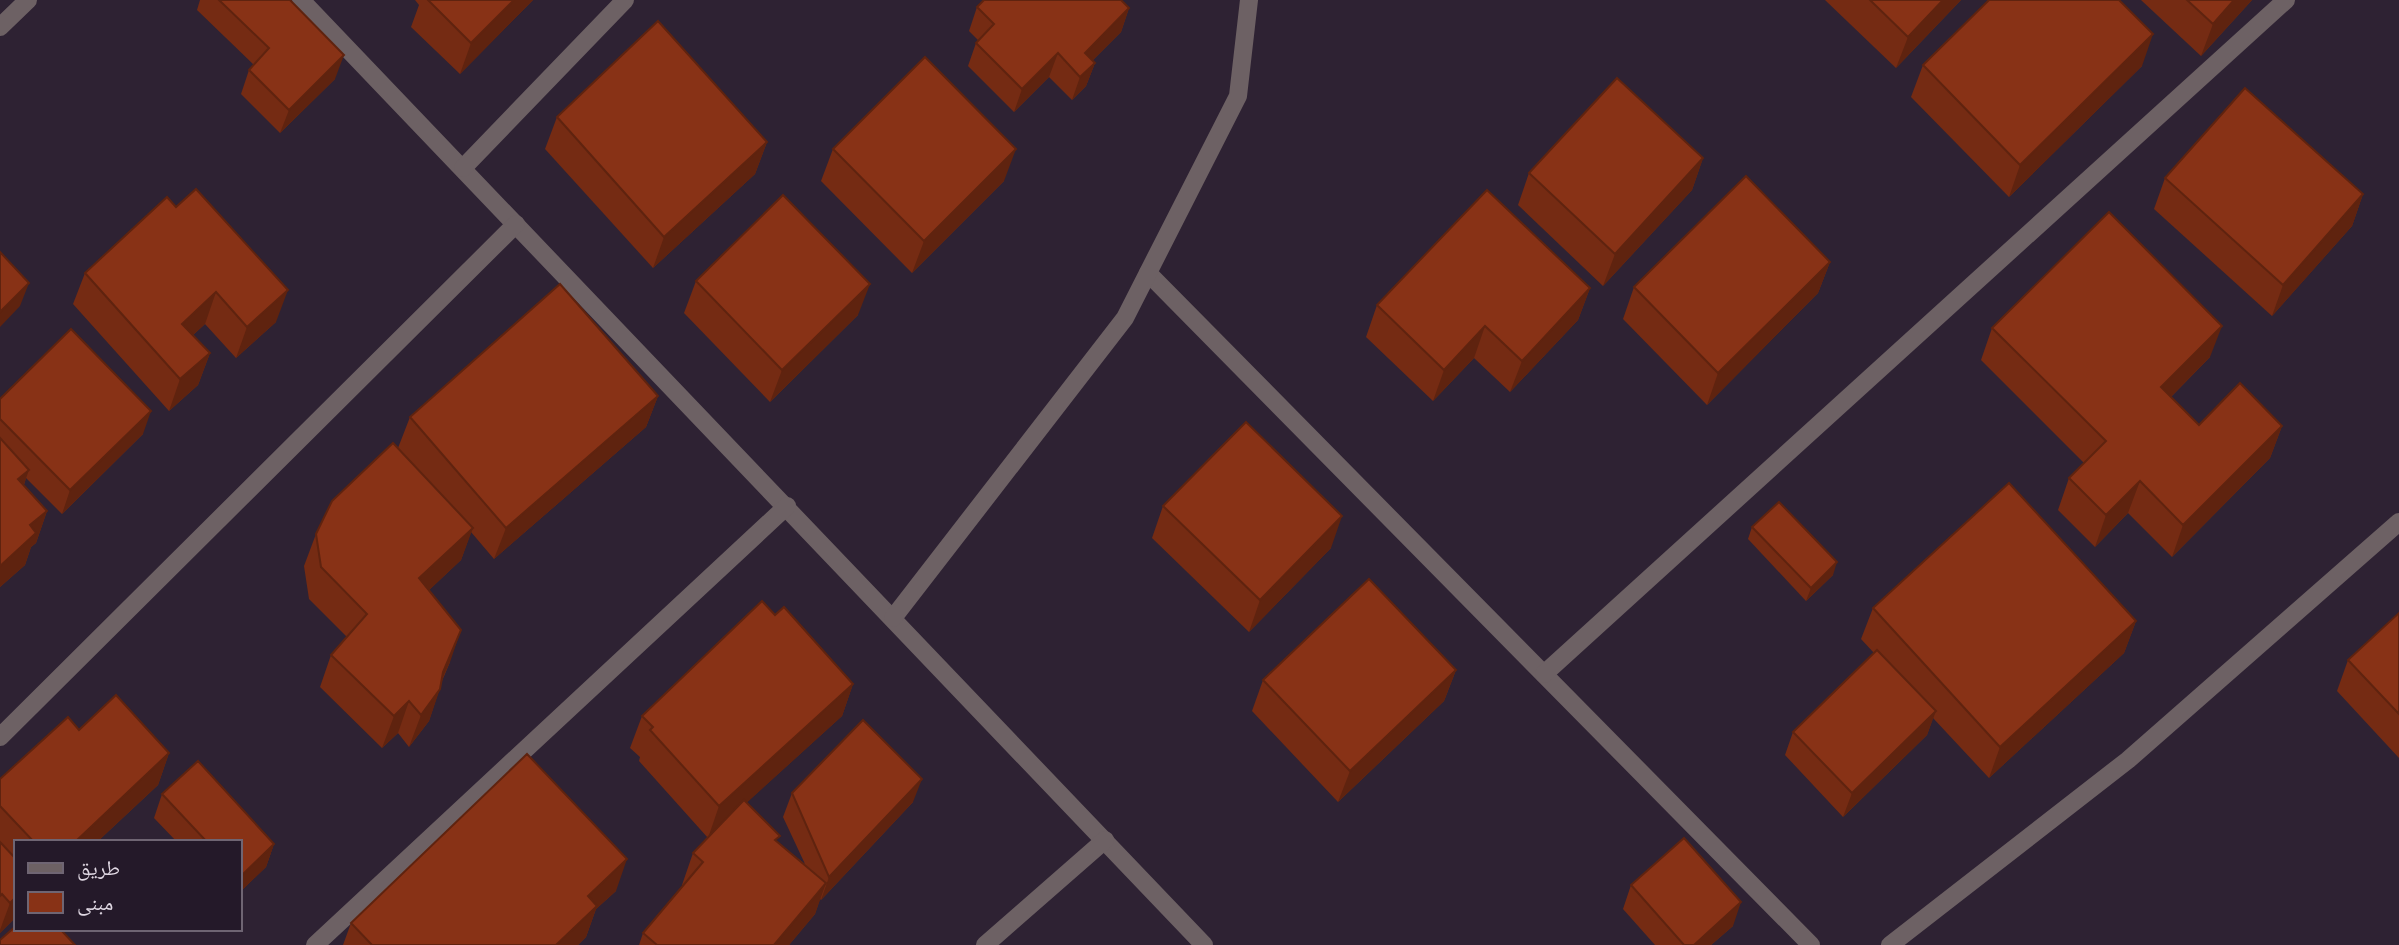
<svg xmlns="http://www.w3.org/2000/svg" width="2399" height="945" font-family="'Varela Round','Noto Naskh Arabic',sans-serif">
<style>
.lines{fill:none;stroke-linecap:round;stroke-linejoin:round}
.minor{stroke:#6d6164;stroke-width:18}
.wall{fill:#752b13}
.shaded-wall{fill:#5f230f}
.building{fill:#883216;stroke:#5f230f;stroke-width:2}
</style>
<rect width="100%" height="100%" fill="#2e2233"/>
<g class="lines">
<g class="minor">
<path d="M301,0L1204,945"/>
<path d="M0,27L28,0"/>
<path d="M463,168L625,0"/>
<path d="M1148,273L1811,945"/>
<path d="M893,618L1125,318L1238,96L1249,0"/>
<path d="M1544,674L2286,0"/>
<path d="M0,737L516,224"/>
<path d="M315,945L787,506"/>
<path d="M985,945L1105,840"/>
<path d="M1890,945L2128,760L2399,522"/>
</g>
</g>
<g class="wall">
<path d="M200,0H290L335,79L280,133L241,94L249,70L254,65L197,10Z"/>
<path d="M415,0H533L460,74L411,27L419,5Z"/>
<path d="M1825,0H1961L1896,68Z"/>
<path d="M2141,0H2252L2201,56Z"/>
<path d="M977,7L1129,8L1121,32L1092,61L1095,63L1086,86L1072,100L1049,77L1014,112L968,66L976,43L978,40L969,31Z"/>
<path d="M1923,65L2142,66L2009,197L1911,97Z"/>
<path d="M557,117L767,142L755,174L653,268L545,149Z"/>
<path d="M833,149L1004,181L912,273L821,181Z"/>
<path d="M1703,158L1692,190L1603,286L1518,205L1529,173Z"/>
<path d="M2165,178L2363,194L2352,226L2272,316L2154,209Z"/>
<path d="M167,197L276,322L236,358L205,324L193,335L210,353L198,385L169,411L73,304L85,273Z"/>
<path d="M1830,262L1818,293L1707,405L1623,319L1634,287Z"/>
<path d="M696,281L858,315L770,402L684,313Z"/>
<path d="M1590,288L1578,320L1510,392L1474,358L1433,401L1366,337L1377,305Z"/>
<path d="M1992,328L2210,357L2171,397L2199,425L2282,426L2270,458L2172,557L2128,513L2095,547L2058,510L2069,478L2084,463L1981,360Z"/>
<path d="M658,396L646,427L494,559L471,532L461,560L429,590L450,662L442,681L429,721L409,747L398,733L382,748L320,687L331,655L347,637L309,599L304,566L316,534L398,448L410,417Z"/>
<path d="M0,399L143,434L62,514L26,478L24,485L47,511L36,543L31,547L25,565L0,587Z"/>
<path d="M1163,506L1331,548L1249,632L1152,538Z"/>
<path d="M1752,527L1833,575L1806,601L1748,539Z"/>
<path d="M1873,608L2136,621L2124,653L1989,778L1933,718L1927,735L1843,817L1785,755L1793,732L1874,653L1861,639Z"/>
<path d="M2399,613V758L2337,691L2348,660Z"/>
<path d="M775,615L853,684L842,716L746,803L777,842L805,864L783,817L792,793L913,802L821,900L820,899L815,914L789,945H639L643,933L683,886L682,885L693,853L708,838L639,761L640,757L630,748L642,716Z"/>
<path d="M1456,670L1444,701L1338,802L1252,711L1263,680Z"/>
<path d="M79,730L169,753L158,785L97,842H16V917L0,933V779Z"/>
<path d="M198,761L274,844L266,867L240,892V842H177L154,818L162,794Z"/>
<path d="M1631,885L1733,926L1711,945H1655L1623,909Z"/>
<path d="M616,891L596,909L586,937L578,945H343L351,923Z"/>
</g>
<g class="shaded-wall">
<path d="M514,0H533L460,74L471,43Z"/>
<path d="M1943,0H1961L1896,68L1908,37Z"/>
<path d="M2234,0H2252L2201,56L2213,24Z"/>
<path d="M1129,8L1121,32L1078,75L1085,53Z"/>
<path d="M2153,34L2142,66L2009,197L2020,165Z"/>
<path d="M1058,53L1049,77L1014,112L1022,89Z"/>
<path d="M344,55L335,79L280,133L289,110Z"/>
<path d="M1095,63L1086,86L1072,100L1080,77Z"/>
<path d="M767,142L755,174L653,268L664,237Z"/>
<path d="M1016,149L1004,181L912,273L924,241Z"/>
<path d="M1703,158L1692,190L1603,286L1615,254Z"/>
<path d="M2363,194L2352,226L2272,316L2283,285Z"/>
<path d="M1830,262L1818,293L1707,405L1718,373Z"/>
<path d="M29,283L20,306L0,327V312Z"/>
<path d="M870,284L858,315L770,402L782,370Z"/>
<path d="M1590,288L1578,320L1510,392L1522,361Z"/>
<path d="M288,290L276,322L236,358L247,327Z"/>
<path d="M216,292L205,324L171,355L182,324Z"/>
<path d="M1485,326L1474,358L1433,401L1444,370Z"/>
<path d="M2222,326L2210,357L2149,419L2161,387Z"/>
<path d="M210,353L198,385L169,411L180,379Z"/>
<path d="M658,396L646,427L494,559L506,528Z"/>
<path d="M151,411L143,434L62,514L70,490Z"/>
<path d="M2282,426L2270,458L2172,557L2183,525Z"/>
<path d="M29,470L18,501V479Z"/>
<path d="M2140,481L2128,513L2095,547L2106,515Z"/>
<path d="M47,511L36,543L31,547L25,565L0,587V566L30,525Z"/>
<path d="M1342,516L1331,548L1249,632L1260,600Z"/>
<path d="M473,528L461,560L408,610L419,578Z"/>
<path d="M1837,562L1833,575L1806,601L1811,588Z"/>
<path d="M2136,621L2124,653L1989,778L2000,747Z"/>
<path d="M461,630L450,662L434,697L440,689L429,721L409,747L421,715L443,672Z"/>
<path d="M1456,670L1444,701L1338,802L1350,771Z"/>
<path d="M853,684L842,716L708,838L719,806Z"/>
<path d="M409,701L398,733L382,748L394,716Z"/>
<path d="M1936,711L1927,735L1843,817L1852,793Z"/>
<path d="M169,753L158,785L97,842H75Z"/>
<path d="M922,779L913,802L821,900L829,877Z"/>
<path d="M274,844L266,867L240,892V877Z"/>
<path d="M627,859L616,891L596,909L586,937L578,945H556L588,896Z"/>
<path d="M826,883L815,914L789,945H774Z"/>
<path d="M16,897V917L0,933V930L10,903Z"/>
<path d="M1741,902L1733,926L1711,945H1694Z"/>
</g>
<g class="building">
<path d="M219,0H290L344,55L289,110L249,70L269,48Z"/>
<path d="M428,0H514L471,43Z"/>
<path d="M984,0H1121L1129,8L1085,53L1095,63L1080,77L1058,53L1022,89L976,43L994,24L977,7Z"/>
<path d="M1870,0H1943L1908,37Z"/>
<path d="M1989,0H2119L2153,34L2020,165L1923,65Z"/>
<path d="M2187,0H2234L2213,24Z"/>
<path d="M658,21L767,142L664,237L557,117Z"/>
<path d="M925,57L1016,149L924,241L833,149Z"/>
<path d="M1617,78L1703,158L1615,254L1529,173Z"/>
<path d="M2245,88L2363,194L2283,285L2165,178Z"/>
<path d="M1746,176L1830,262L1718,373L1634,287Z"/>
<path d="M196,189L288,290L247,327L216,292L182,324L210,353L180,379L85,273L167,197L176,207Z"/>
<path d="M1487,190L1590,288L1522,361L1485,326L1444,370L1377,305Z"/>
<path d="M783,195L870,284L782,370L696,281Z"/>
<path d="M2109,212L2222,326L2161,387L2199,425L2240,383L2282,426L2183,525L2140,481L2106,515L2069,478L2106,441L1992,328Z"/>
<path d="M0,252L29,283L0,312Z"/>
<path d="M560,284L658,396L506,528L410,417Z"/>
<path d="M71,329L151,411L70,490L0,419V399Z"/>
<path d="M1246,422L1342,516L1260,600L1163,506Z"/>
<path d="M0,438L29,470L18,479L47,511L30,525L36,533L0,566Z"/>
<path d="M393,443L473,528L419,578L461,630L443,672L440,689L421,715L409,701L394,716L331,655L367,614L321,567L316,534L332,501Z"/>
<path d="M2009,483L2136,621L2000,747L1873,608Z"/>
<path d="M1779,502L1837,562L1811,588L1752,527Z"/>
<path d="M1369,579L1456,670L1350,771L1263,680Z"/>
<path d="M762,601L775,615L784,607L853,684L719,806L650,730L653,727L642,716Z"/>
<path d="M2399,613V714L2348,660Z"/>
<path d="M1877,650L1936,711L1852,793L1793,732Z"/>
<path d="M116,695L169,753L75,842H34L0,806V779L68,717L79,730Z"/>
<path d="M863,720L922,779L829,877L792,793Z"/>
<path d="M527,754L627,859L588,896L597,906L556,945H372L351,923Z"/>
<path d="M198,761L274,844L240,877V842H207L162,794Z"/>
<path d="M744,800L780,836L775,840L826,883L774,945H657L643,933L703,862L693,853Z"/>
<path d="M1684,838L1741,902L1694,945H1684L1631,885Z"/>
<path d="M0,842L16,859V897L10,903L2,894L0,896Z"/>
<path d="M16,926V929H60L75,945H0V940Z"/>
</g>
<rect x="14" y="840" width="228" height="91" fill="#241929" stroke="#6f6573" stroke-width="2"/>
<rect x="28" y="863" width="35" height="10" fill="#6d6164" stroke="#6f6573" stroke-width="2"/>
<text x="77" y="875" font-size="21" fill="#dfd7e2">طريق</text>
<rect x="28" y="892" width="35" height="21" fill="#883216" stroke="#6f6573" stroke-width="2"/>
<text x="77" y="910" font-size="21" fill="#dfd7e2">مبنى</text>
</svg>
